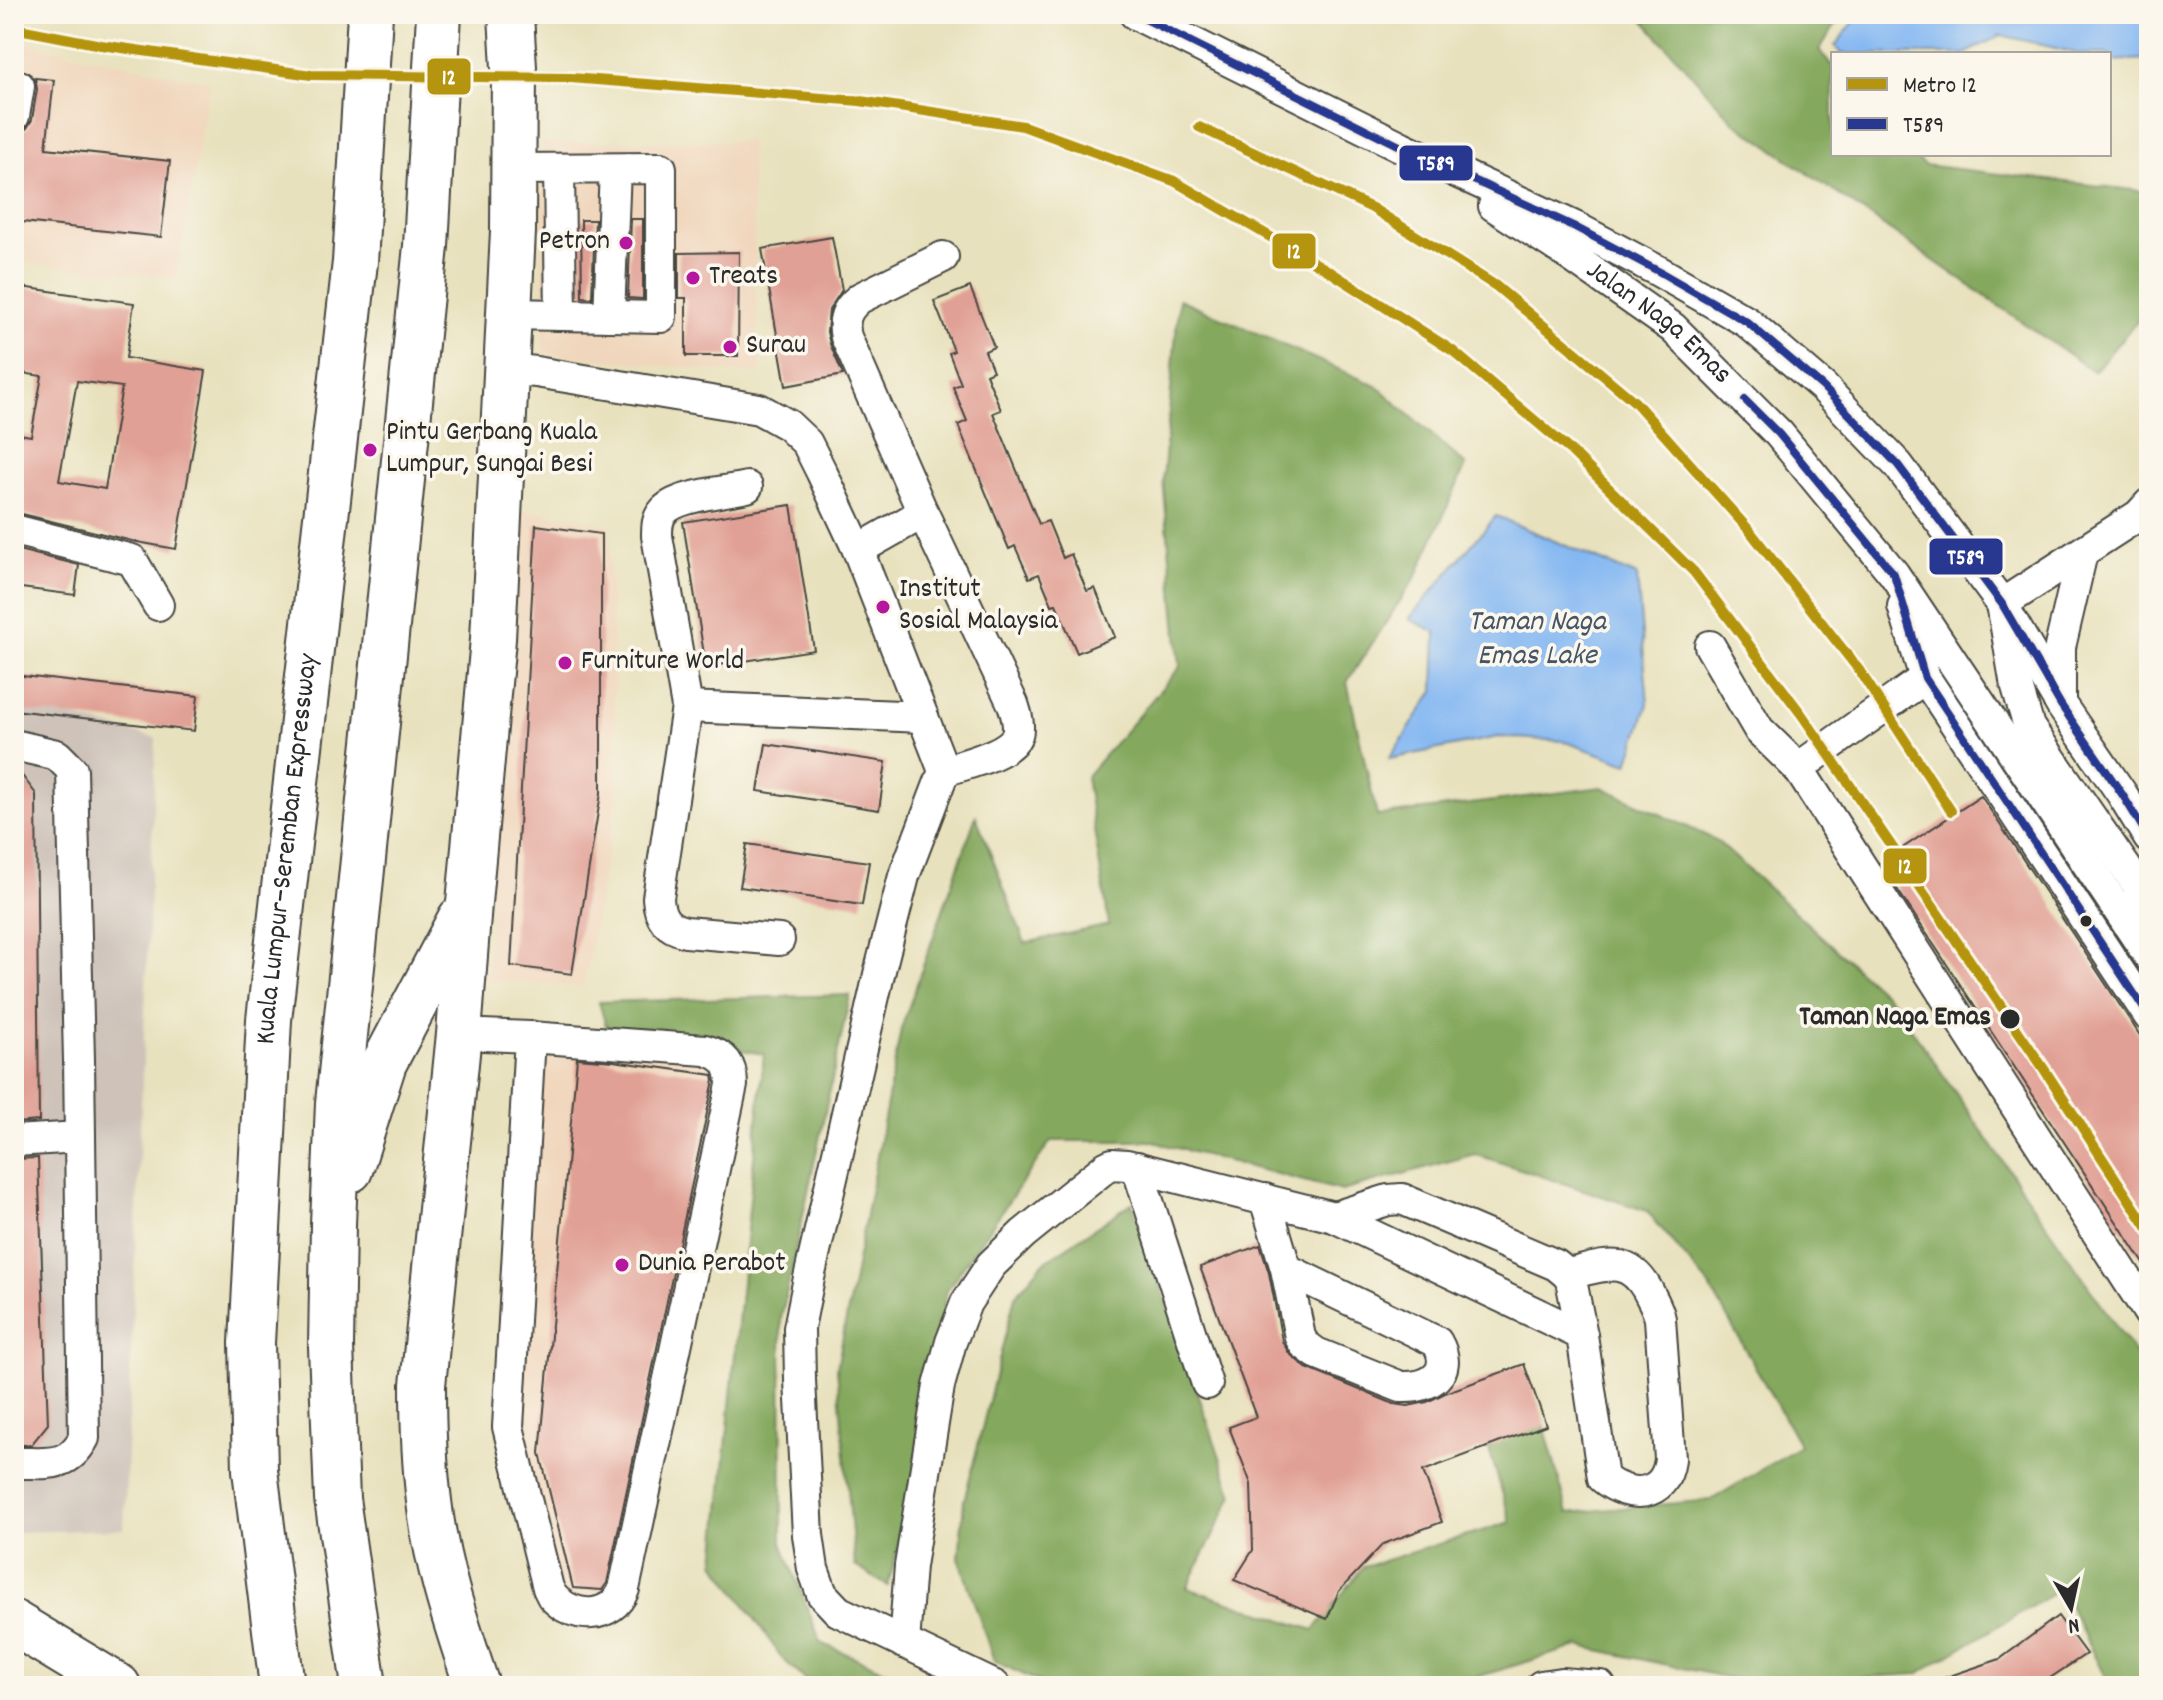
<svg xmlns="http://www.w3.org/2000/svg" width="2163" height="1700" font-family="Dekko,sans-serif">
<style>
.built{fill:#f0d6bc}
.industrial{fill:#cec2b9}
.forest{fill:#84a85d;stroke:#586a44;stroke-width:2}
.water{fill:#85b8f2;stroke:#58728e;stroke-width:2}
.building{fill:#e1a095;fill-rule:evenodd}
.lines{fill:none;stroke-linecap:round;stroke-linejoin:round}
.minor-casing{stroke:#474641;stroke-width:34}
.highway-casing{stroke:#474641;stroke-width:48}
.minor{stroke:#fff;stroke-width:30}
.highway{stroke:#fff;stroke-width:44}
.bus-1-casing{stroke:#fbf7ec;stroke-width:14}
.bus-1{stroke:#283890;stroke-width:8}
.metro-1-casing{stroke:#fbf7ec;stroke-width:16}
.metro-1{stroke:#b5940f;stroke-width:10}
.poi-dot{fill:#b5179e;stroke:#fbf7ec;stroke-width:3}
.bus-dot{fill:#2b2b2b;stroke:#fbf7ec;stroke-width:3}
.labels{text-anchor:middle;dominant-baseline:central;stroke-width:7;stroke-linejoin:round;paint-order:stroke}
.poi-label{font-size:28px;fill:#2b2b2b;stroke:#fbf7ec;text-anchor:start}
.street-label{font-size:28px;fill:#2b2b2b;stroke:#fbf7ec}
.stop-label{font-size:28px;font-weight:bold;fill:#2b2b2b;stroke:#fbf7ec;text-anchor:end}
.water-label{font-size:30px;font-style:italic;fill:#465567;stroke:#fbf7ec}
.line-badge{stroke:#fbf7ec;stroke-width:3}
.badge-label{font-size:22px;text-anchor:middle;font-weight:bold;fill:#fff}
</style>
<rect width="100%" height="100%" fill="#fbf7ec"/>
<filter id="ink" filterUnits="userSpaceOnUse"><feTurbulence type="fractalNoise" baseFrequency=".0125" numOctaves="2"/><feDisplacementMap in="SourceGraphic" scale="16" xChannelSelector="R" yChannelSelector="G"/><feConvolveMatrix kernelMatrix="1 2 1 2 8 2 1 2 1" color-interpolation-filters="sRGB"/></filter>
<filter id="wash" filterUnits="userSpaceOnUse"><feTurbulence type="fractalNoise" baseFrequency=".006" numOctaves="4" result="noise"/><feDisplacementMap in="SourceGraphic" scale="32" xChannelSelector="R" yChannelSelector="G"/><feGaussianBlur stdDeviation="1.8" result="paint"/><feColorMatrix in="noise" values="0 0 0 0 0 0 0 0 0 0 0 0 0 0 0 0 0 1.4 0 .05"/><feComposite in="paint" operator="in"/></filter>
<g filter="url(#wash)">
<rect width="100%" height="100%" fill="#e8e1bd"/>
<g class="built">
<path d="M14,42L210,82L176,277L14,262Z"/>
<path d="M750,141L760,375L543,354L541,143Z"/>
<path d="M517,510L609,524L617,798L583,987L486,980Z"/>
<path d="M537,1046L704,1057L723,1068L616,1597L604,1604L559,1594L515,1427Z"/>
</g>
<path class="industrial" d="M14,703L156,738L124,1529L14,1532Z"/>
<g class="forest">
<path d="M1638,14H1843L1819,50L1833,66V154H1913L1924,165L2149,192V307L2094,372L1734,122Z"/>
<path d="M1179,299L1377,386L1466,465L1417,575L1347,682L1377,816L1602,787L1716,840L1893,1002L2138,1358L2149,1418V1685L2107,1681L2061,1589L1917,1674L1762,1685L1579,1646L1447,1686H1048L994,1661L959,1558L964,1501L1015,1296L1043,1263L1132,1203L1233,1495L1187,1588L1314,1630L1363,1567L1511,1522L1484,1432L1541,1414L1568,1513L1711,1500L1800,1446L1710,1287L1647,1211L1475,1154L1342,1191L1150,1141H1051L947,1290L906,1517L888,1586L855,1566L837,1368L901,1029L976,816L1025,943L1109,925L1086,777L1180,667L1163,480Z"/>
<path d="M850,995L781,1318L782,1543L821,1643L922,1686H812L782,1658L715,1562L764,1054L606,1026L599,1002Z"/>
</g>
<g class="water">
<path d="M1860,14H2149V59L2109,61V54H2080L2001,35L1965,54H1842L1835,46Z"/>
<path d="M1496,516L1637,576L1648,704L1628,764L1563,741L1498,737L1389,759L1434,691L1436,632L1409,619Z"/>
</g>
<g id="blocks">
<g class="building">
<path d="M35,78L54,80L46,148L170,161L161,237L14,221V134L21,132L27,128L32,120L37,89Z"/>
<path d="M631,219H643V299L628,298Z"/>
<path d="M581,220H595L592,298L582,297Z"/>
<path d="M832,237L842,290L829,310L827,332L830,344L843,375L786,386L762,249Z"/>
<path d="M739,252L738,356H686V298H679V253Z"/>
<path d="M14,286L134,303L126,358L206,371L176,549L132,541L14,512V433L31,436L42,376L14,372ZM77,381L122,387L105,489L59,481Z"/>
<path d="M970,287L994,347L985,351L993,371L986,374L1001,410L993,413L1039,524L1048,521L1063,558L1071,554L1087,591L1095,588L1115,637L1077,653L1056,604L1052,605L1039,574L1029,578L1015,546L1009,549L958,425L967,421L953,387L961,384L949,353L954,351L934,301Z"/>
<path d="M791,505L814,650L706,667L683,522Z"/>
<path d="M536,525L601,534V793L572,974L511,966Z"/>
<path d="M14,549L79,565L75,595L14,587Z"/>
<path d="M14,675L198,696L194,731L14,710Z"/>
<path d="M766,744L886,762L879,810L758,791Z"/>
<path d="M14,765L36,794L39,1121L14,1123Z"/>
<path d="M1981,796L2149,1049V1271L1880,863Z"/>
<path d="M747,844L869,862L862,905L740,887Z"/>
<path d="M577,1058L613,1061L713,1075L714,1080L607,1583L602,1590L573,1588L540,1453Z"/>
<path d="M38,1158L48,1424L31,1445H14V1159Z"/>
<path d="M1260,1245L1269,1273L1282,1341L1289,1353L1306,1368L1394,1404L1408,1406L1427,1402L1445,1393L1524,1364L1546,1425L1423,1471L1442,1522L1383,1544L1339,1591L1327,1619L1234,1580L1253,1550L1251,1484L1229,1427L1256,1417L1200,1267Z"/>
<path d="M2058,1616L2086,1654L2038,1686H1933L1932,1682L2000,1659Z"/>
</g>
</g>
</g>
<g filter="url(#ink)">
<use href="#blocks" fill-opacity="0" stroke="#474641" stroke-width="2"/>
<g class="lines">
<defs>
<g id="minor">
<path d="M1135,14L1402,147L1575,227L1660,272L1747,322L1823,387L1898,465L2002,604L2061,705L2122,794L2149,838"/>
<path d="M14,85L19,86L14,116"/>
<path d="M559,169L561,315"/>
<path id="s1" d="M1494,206L1562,250L1673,328L1779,434L1894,574L2149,956"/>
<path d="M943,257L860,298C846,309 842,320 846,337L923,513L1013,704C1016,713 1020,725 1017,735C1009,755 964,764 944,771"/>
<path d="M510,314L661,317V168L513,169"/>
<path d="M609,316L615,169"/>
<path d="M507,369L536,372L759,409L788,425L807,443L822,473L858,550L944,771L904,876L880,970L809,1278L799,1328L800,1380L808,1535L813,1569L822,1594L838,1611L995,1686"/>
<path d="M747,487C726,492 676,495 663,512C657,519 657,527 657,536L687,707L658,898C659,918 667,928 686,932L779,940"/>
<path d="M2149,504L2139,515L2002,604L2015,680L2029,727L2137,884L2149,919"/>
<path d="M14,530L132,560L158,605"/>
<path d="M858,550L923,513"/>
<path d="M1903,606L1925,678L2149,1016"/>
<path d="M1710,646L1759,730L1798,768"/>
<path d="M1925,678L1798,768L2149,1313"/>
<path d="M2060,700V647L2082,553"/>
<path d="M687,707L923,717"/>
<path d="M14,745L57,755L72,770L79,1060L84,1438C67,1470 46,1462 14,1463"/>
<path d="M459,1034L530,1037L705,1050C725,1055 732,1065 732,1085L624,1589C612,1620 573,1620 552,1596L548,1588L508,1427L530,1037"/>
<path d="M14,1141L80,1137"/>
<path d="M1137,1167L1207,1384"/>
<path d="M1265,1199L1286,1269L1300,1337L1304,1344L1316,1353L1401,1387C1429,1388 1455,1374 1437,1342L1286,1269"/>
<path d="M1334,1217L1388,1200L1402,1199L1556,1265L1567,1274L1571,1280L1582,1335"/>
<path d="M904,1643L910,1566L939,1386L951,1342L966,1303L991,1265L1023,1234L1106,1167L1112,1164L1127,1165L1334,1217L1582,1335L1603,1478C1628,1499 1666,1499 1670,1459L1660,1319C1658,1308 1652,1299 1647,1289C1626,1253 1602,1267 1567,1274"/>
<path d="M1541,1686L1561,1683L1600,1686"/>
</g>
<g id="highway">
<path d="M350,1170L384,1063L460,919"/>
<path d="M14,1623L118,1686"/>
<path id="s2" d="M282,1686L255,1470L252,1343L269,1020L355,262L370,14"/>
<path d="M364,1686L337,1499L331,1347L333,1224L338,1103L426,246L439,14"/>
<path d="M477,1686C457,1626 436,1565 429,1501C424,1462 423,1424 423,1385L459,1034L469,903L493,639L513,231L514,68L511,14"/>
</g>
</defs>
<use href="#minor" class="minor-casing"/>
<use href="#highway" class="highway-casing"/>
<use href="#minor" class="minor"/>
<use href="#highway" class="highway"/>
<defs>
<g id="bus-1">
<path d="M1135,14L1402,147L1575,227L1660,272L1747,322L1823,387L1898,465L2002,604L2061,705L2122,794L2149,838"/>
<path d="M1745,400L1779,434L1894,574L1925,678L2149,1016"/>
</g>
</defs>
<use href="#bus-1" class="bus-1-casing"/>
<use href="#bus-1" class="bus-1"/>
<defs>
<g id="metro-1">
<path d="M14,28L101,45L311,75L571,78L860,101L1023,126L1174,181L1329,271L1453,351L1571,451L1694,572L1802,715L2044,1069L2149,1230"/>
<path d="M1199,127L1372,208L1496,286L1635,402L1749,530L1859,670L1951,811"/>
</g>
</defs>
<use href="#metro-1" class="metro-1-casing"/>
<use href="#metro-1" class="metro-1"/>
</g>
</g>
<g class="poi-dot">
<circle cx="626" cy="243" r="8"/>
<circle cx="693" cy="278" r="8"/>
<circle cx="730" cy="347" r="8"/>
<circle cx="370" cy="450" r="8"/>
<circle cx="883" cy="607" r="8"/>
<circle cx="565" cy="663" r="8"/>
<circle cx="622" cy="1265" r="8"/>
</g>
<g class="bus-dot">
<circle cx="2086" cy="921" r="7"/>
<circle cx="2010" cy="1019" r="11"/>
</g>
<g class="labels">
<g class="poi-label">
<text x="610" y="243" text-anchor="end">Petron</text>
<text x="709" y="278">Treats</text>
<text x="746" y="347">Surau</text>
<text x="386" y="434">Pintu Gerbang Kuala<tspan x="386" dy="32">Lumpur, Sungai Besi</tspan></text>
<text x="899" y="591">Institut<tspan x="899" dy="32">Sosial Malaysia</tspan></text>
<text x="581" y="663">Furniture World</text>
<text x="638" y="1265">Dunia Perabot</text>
</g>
<g class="street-label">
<text stroke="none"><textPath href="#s1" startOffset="202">Jalan Naga Emas</textPath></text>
<text stroke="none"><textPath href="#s2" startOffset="840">Kuala Lumpur–Seremban Expressway</textPath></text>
</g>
<g class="stop-label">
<text x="1991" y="1019">Taman Naga Emas</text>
</g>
<g class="water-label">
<text x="1537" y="623">Taman Naga<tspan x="1537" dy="34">Emas Lake</tspan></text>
</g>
</g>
<g class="line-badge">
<rect x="426" y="57" width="46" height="39" rx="8" fill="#b5940f"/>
<rect x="1398" y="144" width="76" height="38" rx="8" fill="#283890"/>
<rect x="1271" y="232" width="46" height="38" rx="8" fill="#b5940f"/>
<rect x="1928" y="537" width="76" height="39" rx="8" fill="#283890"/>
<rect x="1882" y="847" width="46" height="38" rx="8" fill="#b5940f"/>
</g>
<g class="badge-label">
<text x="449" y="84">12</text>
<text x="1436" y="170">T589</text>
<text x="1294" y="258">12</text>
<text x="1966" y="564">T589</text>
<text x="1905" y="873">12</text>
</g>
<rect width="2163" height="1700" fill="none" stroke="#fbf7ec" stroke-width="48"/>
<rect x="1831" y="52" width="280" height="104" fill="#fbf7ec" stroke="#a8a59f" stroke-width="2"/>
<rect x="1847" y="78" width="40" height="12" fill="#b5940f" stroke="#a8a59f" stroke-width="2"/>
<text x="1903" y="92" font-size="24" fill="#2b2b2b">Metro 12</text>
<rect x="1847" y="118" width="40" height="12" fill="#283890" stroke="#a8a59f" stroke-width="2"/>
<text x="1903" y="132" font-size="24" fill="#2b2b2b">T589</text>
<g transform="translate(2071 1608) rotate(171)" stroke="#fbf7ec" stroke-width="6" paint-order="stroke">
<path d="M0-6L14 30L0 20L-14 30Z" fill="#2b2b2b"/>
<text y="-12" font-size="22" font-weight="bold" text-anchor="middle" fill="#2b2b2b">N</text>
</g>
</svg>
